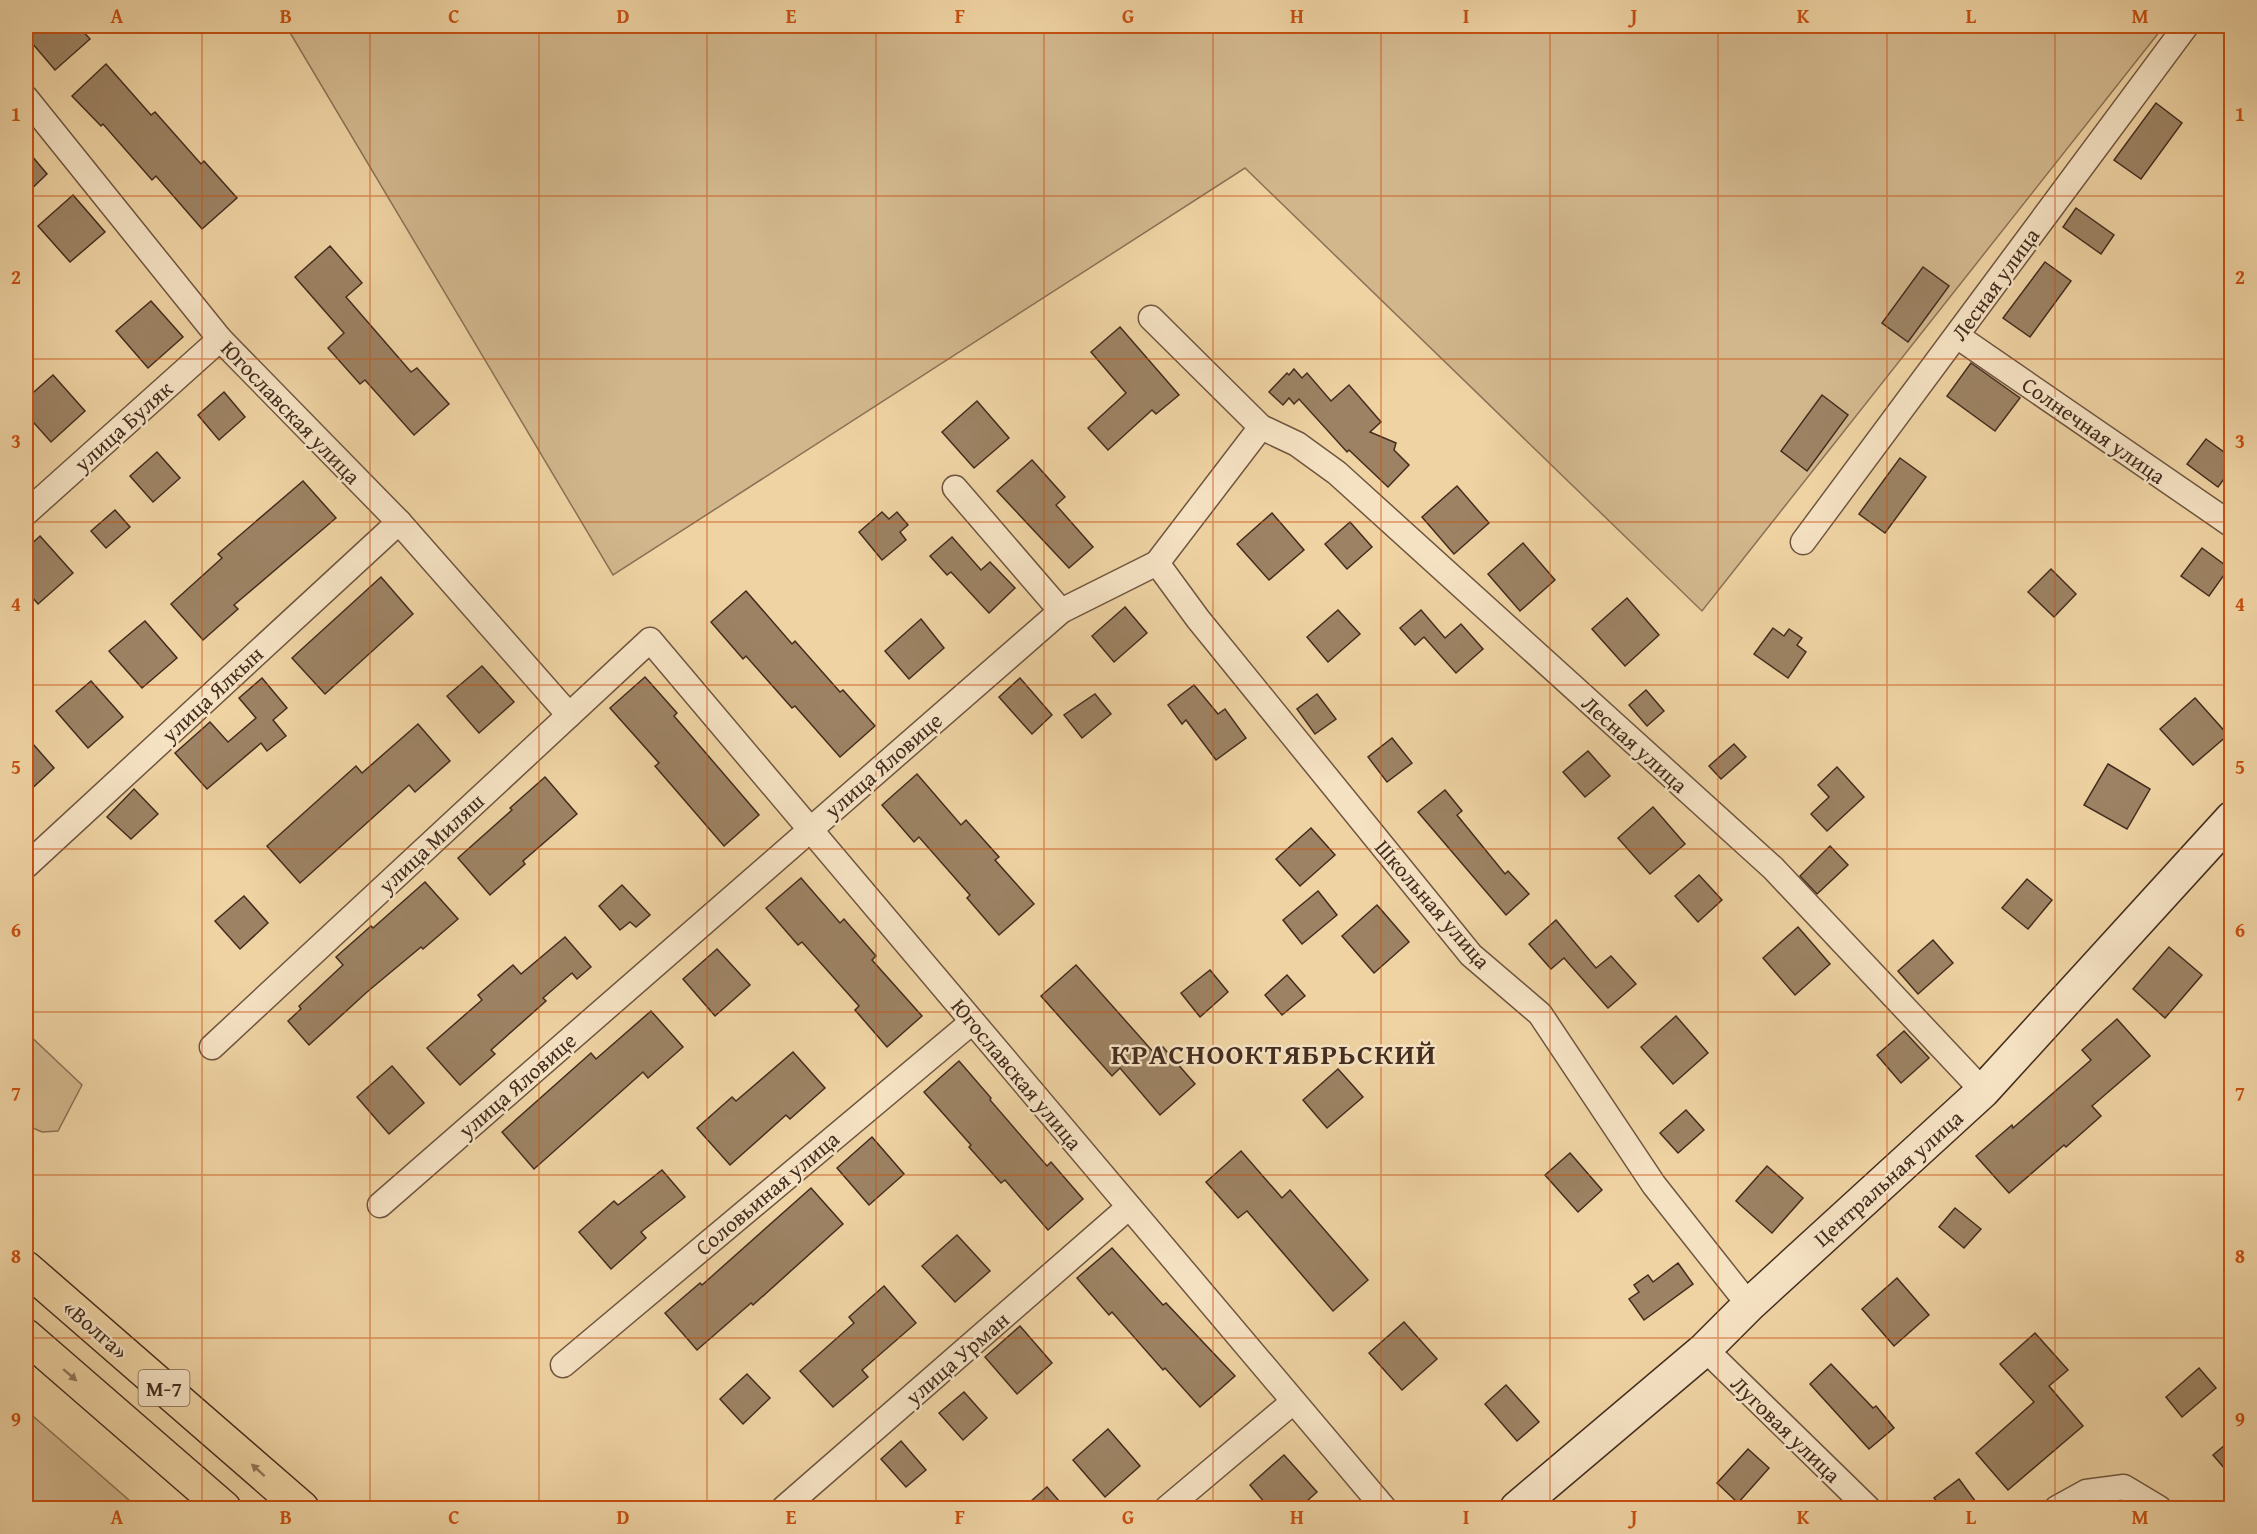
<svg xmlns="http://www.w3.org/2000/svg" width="2257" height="1534" font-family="'Gentium Book Plus',serif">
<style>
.green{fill:#d2b78d;stroke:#8b7256;stroke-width:1.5}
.building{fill:#9d8364;stroke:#442d1f;stroke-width:1.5}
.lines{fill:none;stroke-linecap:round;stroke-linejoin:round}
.street-casing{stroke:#6f5640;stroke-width:27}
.secondary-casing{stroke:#442d1f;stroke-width:36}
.highway-casing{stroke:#442d1f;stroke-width:36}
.street{stroke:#f5e2c3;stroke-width:24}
.secondary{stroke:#f5e2c3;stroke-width:33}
.highway{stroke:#efd3a3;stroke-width:33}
.oneway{fill:#91785a}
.grid{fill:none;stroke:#c75010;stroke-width:1.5;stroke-opacity:0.55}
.labels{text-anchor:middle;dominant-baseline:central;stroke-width:5;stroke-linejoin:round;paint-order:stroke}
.shield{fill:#f5e2c3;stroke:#796350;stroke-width:1.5}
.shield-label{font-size:21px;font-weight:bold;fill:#442d1f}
.street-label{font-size:22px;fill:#442d1f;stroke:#f5e2c3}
.district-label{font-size:28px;font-weight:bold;letter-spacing:1.5px;fill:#442d1f;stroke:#f5e2c3}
.neatline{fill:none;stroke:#c75010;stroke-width:2}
.grid-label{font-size:20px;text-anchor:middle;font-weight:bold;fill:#c75010}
</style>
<rect width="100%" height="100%" fill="#efd3a3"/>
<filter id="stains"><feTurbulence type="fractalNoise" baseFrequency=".00333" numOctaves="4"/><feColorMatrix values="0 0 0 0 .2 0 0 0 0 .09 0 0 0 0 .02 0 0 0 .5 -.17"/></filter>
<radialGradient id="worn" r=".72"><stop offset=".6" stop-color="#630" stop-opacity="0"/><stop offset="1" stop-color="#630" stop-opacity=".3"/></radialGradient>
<g class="green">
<path d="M286,26H2164L1702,611L1245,168L613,575Z"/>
<path d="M26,1032L82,1085L58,1131L42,1132L26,1125Z"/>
<path d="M26,1410L138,1508H26Z"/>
</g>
<g class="building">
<path d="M31,26H78L90,39L55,70L26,36V31Z"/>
<path d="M106,64L151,115L155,112L201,164L204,161L237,198L202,229L156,176L152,180L103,124L101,126L72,96Z"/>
<path d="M2156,103L2182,123L2141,179L2114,160Z"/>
<path d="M26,149L47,174L26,194Z"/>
<path d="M73,195L105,232L70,262L38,226Z"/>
<path d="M2076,208L2114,235L2101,254L2063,227Z"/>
<path d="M330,246L362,283L346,297L411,372L417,368L449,404L414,435L365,380L360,384L328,348L344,333L295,277Z"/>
<path d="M2045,262L2071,281L2030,337L2003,318Z"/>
<path d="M1923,267L1949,286L1908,342L1882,323Z"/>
<path d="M151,301L183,337L148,368L116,331Z"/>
<path d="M1120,327L1179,395L1156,414L1152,410L1108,450L1088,428L1126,393L1091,352Z"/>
<path d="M1971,363L2020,398L1995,431L1947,396Z"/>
<path d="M1294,369L1302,378L1307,373L1331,401L1349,385L1381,422L1370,432L1396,443L1394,450L1409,465L1388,487L1349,450L1347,452L1299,399L1294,404L1289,398L1283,405L1269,392L1287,373L1289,375Z"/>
<path d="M53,375L85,411L51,442L26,414V399Z"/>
<path d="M224,392L245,417L219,440L198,415Z"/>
<path d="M1822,395L1848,415L1807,471L1781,451Z"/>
<path d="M977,401L1009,438L974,468L942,432Z"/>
<path d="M2206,439L2232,458V468L2218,487L2187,464Z"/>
<path d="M157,452L180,478L153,502L130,476Z"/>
<path d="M1900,458L1926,477L1885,533L1859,514Z"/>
<path d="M1032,460L1065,497L1056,505L1093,547L1069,568L997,491Z"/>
<path d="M303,481L336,518L234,605L238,609L203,640L171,604L222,558L218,554Z"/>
<path d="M1457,486L1489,523L1454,554L1422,517Z"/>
<path d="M115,510L130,527L106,548L91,531Z"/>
<path d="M882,512L889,519L897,512L908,525L900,532L906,540L882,560L859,532Z"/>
<path d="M1272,513L1304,550L1269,580L1237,544Z"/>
<path d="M1350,522L1372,547L1347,569L1325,544Z"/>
<path d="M40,536L73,573L38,604L26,590V549Z"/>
<path d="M952,537L981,570L990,562L1015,588L989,613L951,572L947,575L930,556Z"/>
<path d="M1523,543L1555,580L1520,611L1488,574Z"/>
<path d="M2202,548L2229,568L2209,596L2181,576Z"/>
<path d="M2051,569L2076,594L2054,617L2028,592Z"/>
<path d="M381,577L413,614L325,694L292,658Z"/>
<path d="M746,591L792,644L795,641L840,692L843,690L875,726L840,757L795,706L792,708L746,656L743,659L711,622Z"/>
<path d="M1627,598L1659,635L1625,666L1592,629Z"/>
<path d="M1125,607L1147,633L1114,662L1092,636Z"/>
<path d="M1338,610L1360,634L1328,662L1307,637Z"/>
<path d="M1421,610L1445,638L1461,624L1483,649L1456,673L1424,637L1415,645L1400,628Z"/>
<path d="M921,619L944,648L909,679L885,651Z"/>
<path d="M145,621L177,658L142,688L109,651Z"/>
<path d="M1773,628L1784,636L1789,629L1802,638L1797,645L1806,652L1788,678L1754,654Z"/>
<path d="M482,666L514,702L479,733L447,696Z"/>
<path d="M645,677L677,713L674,716L759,815L724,846L655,766L659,763L610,708Z"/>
<path d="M262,678L287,708L273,720L286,736L267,751L261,743L207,789L175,753L210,722L228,742L256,718L239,698Z"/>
<path d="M1020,678L1052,715L1032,734L999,697Z"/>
<path d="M91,681L123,717L88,748L56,711Z"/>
<path d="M1194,685L1218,714L1225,709L1246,738L1216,760L1186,720L1182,724L1168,705Z"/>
<path d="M1646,690L1664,711L1647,726L1629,705Z"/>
<path d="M1095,694L1111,714L1082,738L1064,715Z"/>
<path d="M1317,694L1336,719L1315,734L1297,709Z"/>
<path d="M2195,698L2228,735L2193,765L2160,729Z"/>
<path d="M418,724L450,761L415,792L409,785L300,883L267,846L356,766L362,773Z"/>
<path d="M26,736L54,768L26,794Z"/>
<path d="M1392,738L1412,763L1387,782L1368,757Z"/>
<path d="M1734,744L1746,757L1721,779L1709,766Z"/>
<path d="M1588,751L1610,776L1585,797L1563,772Z"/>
<path d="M2108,764L2150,789L2127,829L2084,805Z"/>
<path d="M1837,767L1864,797L1827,831L1811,814L1829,797L1818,785Z"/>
<path d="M917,774L961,825L966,820L999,857L995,860L1034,904L999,935L967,898L970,895L919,837L914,842L882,805Z"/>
<path d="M545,777L577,814L523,861L525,864L490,895L458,858L512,810L510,808Z"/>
<path d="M134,789L158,814L131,839L107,817Z"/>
<path d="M1445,790L1462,811L1457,815L1505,874L1508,871L1529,894L1506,915L1418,812Z"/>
<path d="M1653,807L1685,844L1650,874L1618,838Z"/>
<path d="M1311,828L1335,855L1300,886L1276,859Z"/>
<path d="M1830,846L1848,865L1817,894L1800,876Z"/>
<path d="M1699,875L1722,900L1698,922L1675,896Z"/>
<path d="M801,878L840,923L844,919L876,956L872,960L922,1016L887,1047L855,1010L859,1006L802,942L798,945L766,908Z"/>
<path d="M2027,879L2052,900L2028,929L2002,908Z"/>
<path d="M425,882L458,919L423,949L421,947L367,992L309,1045L288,1021L301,1009L299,1006L343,965L336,957L371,926L373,928Z"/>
<path d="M622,885L650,915L636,927L630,922L620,930L599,906Z"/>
<path d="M1318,891L1337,915L1302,944L1283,920Z"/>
<path d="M244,896L268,923L240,949L215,921Z"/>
<path d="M1377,905L1409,942L1374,973L1342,936Z"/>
<path d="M1556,920L1596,968L1611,956L1636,984L1608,1008L1564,958L1551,969L1529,944Z"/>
<path d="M1798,927L1830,964L1795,995L1763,958Z"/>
<path d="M565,937L591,967L577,979L572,973L543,998L546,1001L491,1050L495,1054L460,1085L427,1048L482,1000L478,995L513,965L521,974Z"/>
<path d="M1933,940L1953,963L1918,994L1898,971Z"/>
<path d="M2169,947L2202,975L2165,1018L2133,989Z"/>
<path d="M717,949L750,985L715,1016L683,979Z"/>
<path d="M1076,965L1155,1054L1163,1047L1195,1084L1160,1115L1120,1068L1112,1076L1041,996Z"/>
<path d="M1210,970L1228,992L1200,1017L1181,993Z"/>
<path d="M1287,975L1305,996L1282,1015L1265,995Z"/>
<path d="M651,1011L683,1047L648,1078L643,1072L534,1169L502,1132L591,1053L596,1059Z"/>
<path d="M1676,1016L1708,1053L1673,1084L1641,1047Z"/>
<path d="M2117,1019L2150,1056L2092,1106L2101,1116L2066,1147L2064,1145L2009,1193L1976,1156L2012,1125L2013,1128L2091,1060L2082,1050Z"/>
<path d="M1904,1031L1929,1058L1901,1083L1877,1055Z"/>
<path d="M793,1052L825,1088L790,1119L786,1115L730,1165L697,1128L732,1097L736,1101Z"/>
<path d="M959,1061L991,1098L990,1100L1047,1166L1051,1162L1083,1199L1048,1230L1005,1180L1001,1183L969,1147L971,1145L924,1092Z"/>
<path d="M392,1066L424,1103L389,1134L357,1097Z"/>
<path d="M1338,1069L1363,1097L1327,1128L1303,1100Z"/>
<path d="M1686,1110L1704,1130L1678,1153L1660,1133Z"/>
<path d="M872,1137L904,1174L869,1205L837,1168Z"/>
<path d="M1241,1151L1282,1198L1290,1190L1368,1280L1333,1311L1247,1211L1238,1218L1206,1182Z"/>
<path d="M1570,1153L1602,1190L1578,1212L1545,1175Z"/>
<path d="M1767,1166L1803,1198L1772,1233L1736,1201Z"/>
<path d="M662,1170L685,1197L641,1232L646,1238L611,1269L579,1232L614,1201L618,1205Z"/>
<path d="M811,1188L843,1224L753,1305L751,1303L697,1350L665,1313L700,1283L702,1285Z"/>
<path d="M1955,1208L1981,1229L1964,1248L1939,1227Z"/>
<path d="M957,1235L990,1271L955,1302L922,1266Z"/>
<path d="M1112,1248L1163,1305L1166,1303L1235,1376L1200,1407L1165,1368L1163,1370L1112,1312L1109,1315L1077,1278Z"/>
<path d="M1678,1263L1693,1284L1644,1320L1629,1299L1639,1292L1634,1285L1648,1275L1653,1282Z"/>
<path d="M1897,1278L1929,1315L1894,1346L1862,1309Z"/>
<path d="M884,1286L916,1323L862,1370L868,1377L833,1407L800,1371L854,1323L849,1317Z"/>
<path d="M1404,1322L1437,1359L1402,1390L1369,1353Z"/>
<path d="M1020,1326L1052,1363L1017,1394L985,1357Z"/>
<path d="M2035,1333L2068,1370L2049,1386L2083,1426L2008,1490L1976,1453L2034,1402L2000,1364Z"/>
<path d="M1831,1364L1873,1408L1876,1406L1894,1428L1869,1449L1810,1384Z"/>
<path d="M2199,1368L2216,1388L2182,1417L2166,1397Z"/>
<path d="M747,1374L770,1398L743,1424L720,1399Z"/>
<path d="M1506,1385L1539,1422L1517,1441L1485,1404Z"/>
<path d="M964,1392L987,1418L963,1440L939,1413Z"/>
<path d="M1108,1429L1140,1466L1105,1497L1073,1460Z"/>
<path d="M2232,1439V1477L2213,1455Z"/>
<path d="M901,1441L926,1470L906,1487L881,1459Z"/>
<path d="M1748,1449L1769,1468L1738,1503L1717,1483Z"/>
<path d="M1284,1455L1317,1492L1298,1509H1270L1250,1485Z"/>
<path d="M1959,1479L1981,1509H1942L1934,1498Z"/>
<path d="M1047,1487L1066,1509H1022Z"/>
</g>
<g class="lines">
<defs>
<g id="street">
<path d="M26,98L220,339L399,522L569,715"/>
<path d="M1151,318L1261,427L1297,444L1337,473L1773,868L1983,1091"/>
<path d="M1957,336L2232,525"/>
<path d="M955,488L1061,611"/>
<path d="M26,513L220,339"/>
<path d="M1803,542L2186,26"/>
<path d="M1157,563L1198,619L1471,955L1540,1014L1654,1185L1749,1305"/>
<path d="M26,866L399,522"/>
<path d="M212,1047L650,640L1384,1508"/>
<path d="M380,1205L1061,611L1157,563L1261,427"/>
<path d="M1705,1349L1868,1508"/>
<path d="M563,1365L972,1022"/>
<path d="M784,1508L1129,1207"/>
<path d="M1167,1508L1293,1402"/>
<path d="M2057,1508L2086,1492L2124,1487L2159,1508"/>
</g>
<path id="secondary" d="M1517,1508L1705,1349L1749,1305L1983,1091L2232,818"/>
<g id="highway">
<path d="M26,1268L302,1508"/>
<path d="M26,1336L224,1508"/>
</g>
</defs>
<use href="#street" class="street-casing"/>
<use href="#secondary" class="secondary-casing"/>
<use href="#highway" class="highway-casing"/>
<use href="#street" class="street"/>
<use href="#secondary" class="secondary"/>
<use href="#highway" class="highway"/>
</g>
<defs><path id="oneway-solid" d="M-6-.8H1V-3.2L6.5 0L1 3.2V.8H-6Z" transform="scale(1.5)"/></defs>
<g class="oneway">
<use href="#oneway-solid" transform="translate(70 1375) rotate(41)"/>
<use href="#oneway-solid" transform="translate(258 1470) rotate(-138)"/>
</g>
<path class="grid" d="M202,26V1508M370,26V1508M539,26V1508M707,26V1508M876,26V1508M1044,26V1508M1213,26V1508M1381,26V1508M1550,26V1508M1718,26V1508M1887,26V1508M2055,26V1508M26,196H2232M26,359H2232M26,522H2232M26,685H2232M26,849H2232M26,1012H2232M26,1175H2232M26,1338H2232"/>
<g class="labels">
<rect class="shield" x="138.5" y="1370" width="51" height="36" rx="4.5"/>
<g class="shield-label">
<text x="164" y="1388">М-7</text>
</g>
<g class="street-label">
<text transform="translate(1995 284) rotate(-54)">Лесная улица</text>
<text transform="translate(291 412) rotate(46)">Югославская улица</text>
<text transform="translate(123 426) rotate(-42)">улица Буляк</text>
<text transform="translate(2094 430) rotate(35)">Солнечная улица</text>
<text transform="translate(212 694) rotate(-43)">улица Ялкын</text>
<text transform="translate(1635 744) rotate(42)">Лесная улица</text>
<text transform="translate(883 765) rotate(-41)">улица Яловице</text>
<text transform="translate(431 843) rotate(-43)">улица Миляш</text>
<text transform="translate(1433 904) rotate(49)">Школьная улица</text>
<text transform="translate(1017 1074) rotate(50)">Югославская улица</text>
<text transform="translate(517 1085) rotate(-41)">улица Яловице</text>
<text transform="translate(1888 1178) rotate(-42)">Центральная улица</text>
<text transform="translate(767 1193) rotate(-40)">Соловьиная улица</text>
<text transform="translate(96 1329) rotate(41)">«Волга»</text>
<text transform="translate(957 1358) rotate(-41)">улица Урман</text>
<text transform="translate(1786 1429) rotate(44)">Луговая улица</text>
</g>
<g class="district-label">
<text x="1274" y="1053">КРАСНООКТЯБРЬСКИЙ</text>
</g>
</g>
<rect width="2257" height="1534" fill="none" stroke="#efd3a3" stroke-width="66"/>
<rect x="33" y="33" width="2191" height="1468" class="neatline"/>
<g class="grid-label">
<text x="117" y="23">A</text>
<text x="286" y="23">B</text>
<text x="454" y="23">C</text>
<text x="623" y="23">D</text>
<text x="791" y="23">E</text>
<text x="960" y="23">F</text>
<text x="1128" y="23">G</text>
<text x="1297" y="23">H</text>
<text x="1466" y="23">I</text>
<text x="1634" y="23">J</text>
<text x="1803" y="23">K</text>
<text x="1971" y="23">L</text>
<text x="2140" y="23">M</text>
<text x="16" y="121">1</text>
<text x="2240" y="121">1</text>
<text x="16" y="284">2</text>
<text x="2240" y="284">2</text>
<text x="16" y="448">3</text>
<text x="2240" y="448">3</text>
<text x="16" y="611">4</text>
<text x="2240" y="611">4</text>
<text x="16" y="774">5</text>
<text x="2240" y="774">5</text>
<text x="16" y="937">6</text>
<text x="2240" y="937">6</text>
<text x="16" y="1100">7</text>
<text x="2240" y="1100">7</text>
<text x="16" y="1263">8</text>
<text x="2240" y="1263">8</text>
<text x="16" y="1426">9</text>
<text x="2240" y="1426">9</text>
<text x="117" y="1524">A</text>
<text x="286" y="1524">B</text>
<text x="454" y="1524">C</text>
<text x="623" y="1524">D</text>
<text x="791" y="1524">E</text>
<text x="960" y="1524">F</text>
<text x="1128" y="1524">G</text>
<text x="1297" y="1524">H</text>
<text x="1466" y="1524">I</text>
<text x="1634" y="1524">J</text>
<text x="1803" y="1524">K</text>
<text x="1971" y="1524">L</text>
<text x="2140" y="1524">M</text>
</g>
<rect width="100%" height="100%" filter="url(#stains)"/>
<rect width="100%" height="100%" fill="url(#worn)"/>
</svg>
